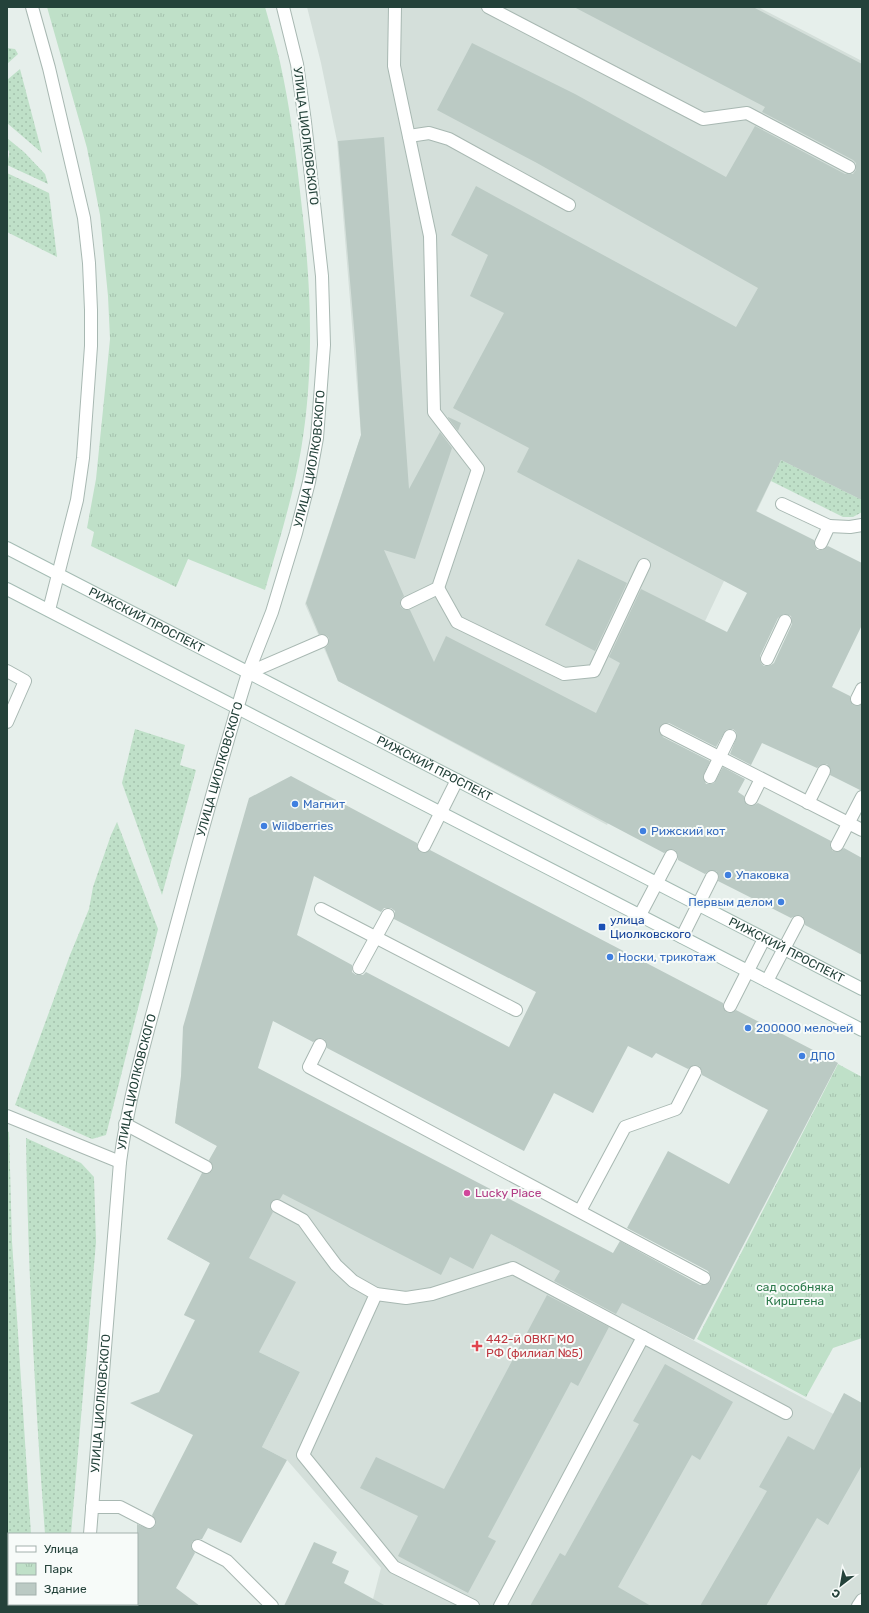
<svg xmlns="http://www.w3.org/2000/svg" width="869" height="1613" font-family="Rubik,sans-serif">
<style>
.built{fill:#d4dfda}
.grass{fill:url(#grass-dots)}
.park{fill:url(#park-tufts)}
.building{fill:#bbcac4;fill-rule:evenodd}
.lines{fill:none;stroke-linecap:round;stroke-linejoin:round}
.service-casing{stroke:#a8b8b2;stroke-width:14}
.minor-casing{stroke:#a8b8b2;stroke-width:14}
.tertiary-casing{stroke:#a8b8b2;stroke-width:14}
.secondary-casing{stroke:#a4bbb3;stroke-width:14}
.service{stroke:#fff;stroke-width:12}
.minor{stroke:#fff;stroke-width:12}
.tertiary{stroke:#fff;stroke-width:12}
.secondary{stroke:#fff;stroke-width:12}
.shop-dot{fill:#3f7fe0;stroke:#f7fbf9;stroke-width:1.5}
.transit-dot{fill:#1a4fb4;stroke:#f7fbf9;stroke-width:1.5}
.hotel-dot{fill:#d1479c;stroke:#f7fbf9;stroke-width:1.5}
.health-dot{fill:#e0444e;stroke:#f7fbf9;stroke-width:1.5}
.labels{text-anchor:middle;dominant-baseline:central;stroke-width:4;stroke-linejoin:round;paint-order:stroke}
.street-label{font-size:12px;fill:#24423a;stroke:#f7fbf9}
.shop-label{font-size:12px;fill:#366cbe;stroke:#f7fbf9;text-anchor:start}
.transit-label{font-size:12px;fill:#164399;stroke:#f7fbf9;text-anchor:start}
.hotel-label{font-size:12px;fill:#b23c85;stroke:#f7fbf9;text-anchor:start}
.park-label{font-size:12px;fill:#2d7a4b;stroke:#f7fbf9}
.health-label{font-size:12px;fill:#be3a42;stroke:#f7fbf9;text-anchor:start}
</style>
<defs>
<pattern id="grass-dots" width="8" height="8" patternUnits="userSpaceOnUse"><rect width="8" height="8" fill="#bfe0c8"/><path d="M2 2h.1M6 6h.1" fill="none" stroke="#a4c1ad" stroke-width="1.8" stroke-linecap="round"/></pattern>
<pattern id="park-tufts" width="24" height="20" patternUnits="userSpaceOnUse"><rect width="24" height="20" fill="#bfe0c8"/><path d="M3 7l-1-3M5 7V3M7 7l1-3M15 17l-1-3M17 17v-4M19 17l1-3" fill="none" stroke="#a4c1ad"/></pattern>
</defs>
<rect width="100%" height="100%" fill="#e6efeb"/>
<g class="built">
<path d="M307,7H758L862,61V500L781,460L666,704L607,825L338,681L305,604L361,435L337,141L321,63Z"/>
<path d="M178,1099L188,1100L491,1234L862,1429V1606H369L373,1599L381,1568L287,1460L262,1447L300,1372L184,1315L210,1263L167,1239L217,1146L175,1123Z"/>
</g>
<g class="grass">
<path d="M7,48L15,49L18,54L7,64Z"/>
<path d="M20,69L42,153L7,123V80Z"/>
<path d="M7,138L24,152L45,174L48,184L7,165C7,160 10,156 9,151L7,149Z"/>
<path d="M7,173L49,193L57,257L7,232Z"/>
<path d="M781,460L862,500V512L853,517H843L771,481Z"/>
<path d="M135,729L185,745L180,765L196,770L162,895L122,783Z"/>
<path d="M117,822L158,929L106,1135L92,1139L15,1105L70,955L89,909L93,887L111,835Z"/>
<path d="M7,1131L9,1132L12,1241L31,1534H9V1575L7,1559Z"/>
<path d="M26,1138L81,1163L94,1177L96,1242L71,1534H45C35,1402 28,1270 26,1138Z"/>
</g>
<g class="park">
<path d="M47,7H265C270,25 276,44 280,62C290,107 296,154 301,200C311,282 315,367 301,450C293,497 278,544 265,590L188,559L176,587L91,546L94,532L87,528L96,479L106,380L110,339L108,296L100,215L87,148Z"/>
<path d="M838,1064L862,1077V1338L833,1348L806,1397L697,1339Z"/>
</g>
<g class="building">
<path d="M574,7H753L862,64V500L781,460L756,511L814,540V544L817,550H822L828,546L862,563V625L832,687L850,696V700L853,705L858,706L862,704V790H860L830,775L831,770L827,764L820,765L817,768L762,743L751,765L730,754L737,736L736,732L733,729L726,730L716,747L669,723L662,724L659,730L663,737L710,761L703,777L706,784H710L714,783L723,767L745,779L738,792L744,796V800L747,805L752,806L758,803L831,841L830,846L833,851L838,852L844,848L862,858V955L805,925V921L802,916L797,915L791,918L718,881L719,876L716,871H708L705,874L678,860V855L675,850L670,849L664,853L338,681L325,648L328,645L329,638L326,635L319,634L306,603L361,435L356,351L338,141L384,137L409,489L440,432L452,448L415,559L384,550L404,596L401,599L400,606L403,609L410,610L434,662L446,636L596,713L620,663L609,657L641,589L727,632L747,593L517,472L529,448L453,408L504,313L470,296L488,255L451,235L476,186L736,327L758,288L537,163L437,110L472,43L575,94L726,177L755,126L845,174H853L856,170V163L853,160L762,112L765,107ZM784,614L791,616L792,624L774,663L771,665L764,666L761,663L760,656L778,618Z"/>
<path d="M448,417L461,423L458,431L448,418Z"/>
<path d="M578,559L627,583L595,651L545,625Z"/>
<path d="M291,776L417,843V847L420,852L425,853L430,850L723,1003V1007L726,1012L731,1013L736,1010L838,1063L694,1340L622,1303L616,1314L554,1281L560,1271L491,1234L473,1269L450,1257L441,1275L283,1194L280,1199L273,1200L270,1206L273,1212L249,1258L296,1282L259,1352L300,1372L262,1447L287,1460L241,1543L208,1528L202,1539H197L192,1542L191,1547L195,1553L176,1588L200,1606H137V1524L149,1529L155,1526L156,1521L152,1515L193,1435L130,1403L159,1392L195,1320L184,1315L210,1263L167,1239L202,1173L207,1174L212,1171L213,1166L209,1160L217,1146L175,1123L181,1076L183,1027L249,798ZM314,876L381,912L384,908H391L395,911L394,919L536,992L509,1047L366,972L363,975H356L352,972V965L297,935ZM273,1021L313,1042L319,1038L324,1039L327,1044V1048L524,1151L554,1093L593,1113L628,1046L652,1058L656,1053L688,1069L694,1065L699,1066L702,1071V1075L768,1110L729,1184L668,1151L627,1228L708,1271L711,1277L710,1282L705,1285H700L620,1241L613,1253L258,1068Z"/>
<path d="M547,1295L609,1327L578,1386L571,1382L488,1537L496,1541L468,1593L398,1556L418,1516L360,1488L376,1457L444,1489Z"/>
<path d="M665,1364L733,1402L700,1460L692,1455L618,1587L651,1606H530L560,1553L565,1556L639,1424L633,1421Z"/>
<path d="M844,1393L862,1403V1465L828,1525L817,1518L766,1606H700L767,1491L759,1487L788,1436L814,1450Z"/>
<path d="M314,1542L337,1552L332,1563L349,1571L344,1583L386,1606H284Z"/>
</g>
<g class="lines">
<defs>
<g id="service">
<path d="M395,7L394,66L430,236L434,412L478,469L438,588L407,603"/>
<path d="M488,7L703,119L747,113L849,167"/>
<path d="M409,136L429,133L449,139L569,205"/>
<path d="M782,504L829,526"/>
<path d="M821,543L829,526L850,527L862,525"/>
<path d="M438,588L457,622L564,674L594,671L644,565"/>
<path d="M767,659L785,621"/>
<path d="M7,671L25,681L7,722"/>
<path d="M248,673L322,641"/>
<path d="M857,699L862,689"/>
<path d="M666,730L862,830"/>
<path d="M710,777L730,736"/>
<path d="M751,799L761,779"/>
<path d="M808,803L824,771"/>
<path d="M837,845L862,797"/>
<path d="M424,846L457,780"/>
<path d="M321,909L516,1010"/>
<path d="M640,915L671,856"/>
<path d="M682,937L712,877"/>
<path d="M359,968L388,915"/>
<path d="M767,981L798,922"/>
<path d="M730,1006L764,939"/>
<path d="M320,1045L309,1067L704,1278"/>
<path d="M7,1116L120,1162"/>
<path d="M125,1124L206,1167"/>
<path d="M277,1206L303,1220L321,1245L336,1265L353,1281L376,1294L303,1455L394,1567L473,1606"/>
<path d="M580,1211L625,1127L676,1109L695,1072"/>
<path d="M376,1294L406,1298L432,1294L513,1268L786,1413"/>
<path d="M92,1507H120L149,1522"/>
<path d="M198,1546L227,1561L272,1606"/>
<path d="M500,1606L643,1337"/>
<path d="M858,1606L862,1600"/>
</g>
<g id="minor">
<path id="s1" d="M90,1534L120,1162C129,1092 150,1024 168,956C194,861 219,766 248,673"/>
<path d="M85,1606V1604"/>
</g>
<g id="tertiary">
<path d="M32,7L49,68L84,218L89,263L91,310V346L83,458L77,500L49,610"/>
<path id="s2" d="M248,673L272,612L296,533L309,482L317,438L324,345L322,276L305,122L297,64L283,7"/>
</g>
<g id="secondary">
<path id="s3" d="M7,548L862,989"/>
<path d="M7,589L862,1030"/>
</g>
</defs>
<use href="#service" class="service-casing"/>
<use href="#minor" class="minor-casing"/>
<use href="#tertiary" class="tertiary-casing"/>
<use href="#secondary" class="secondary-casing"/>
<use href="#service" class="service"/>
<use href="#minor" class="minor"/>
<use href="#tertiary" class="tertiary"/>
<use href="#secondary" class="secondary"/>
</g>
<g class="shop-dot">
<circle cx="295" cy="804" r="4"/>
<circle cx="264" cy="826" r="4"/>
<circle cx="643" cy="831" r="4"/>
<circle cx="728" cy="875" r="4"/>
<circle cx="781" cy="902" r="4"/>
<circle cx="610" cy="957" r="4"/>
<circle cx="748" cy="1028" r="4"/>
<circle cx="802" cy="1056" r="4"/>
</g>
<rect class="transit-dot" x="598" y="923" width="8" height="8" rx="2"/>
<circle class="hotel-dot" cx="467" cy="1193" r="4"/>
<path class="health-dot" d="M475 1340h4v4h4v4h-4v4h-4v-4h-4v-4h4z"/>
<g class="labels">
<g class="street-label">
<text transform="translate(306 136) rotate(83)">УЛИЦА ЦИОЛКОВСКОГО</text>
<text stroke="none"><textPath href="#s2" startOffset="224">УЛИЦА ЦИОЛКОВСКОГО</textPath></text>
<text stroke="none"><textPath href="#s3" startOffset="157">РИЖСКИЙ ПРОСПЕКТ</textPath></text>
<text stroke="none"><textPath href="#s1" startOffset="779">УЛИЦА ЦИОЛКОВСКОГО</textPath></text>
<text stroke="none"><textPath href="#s3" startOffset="481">РИЖСКИЙ ПРОСПЕКТ</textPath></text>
<text stroke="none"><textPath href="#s3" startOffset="877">РИЖСКИЙ ПРОСПЕКТ</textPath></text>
<text stroke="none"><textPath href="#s1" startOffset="455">УЛИЦА ЦИОЛКОВСКОГО</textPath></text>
<text stroke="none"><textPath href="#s1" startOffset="131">УЛИЦА ЦИОЛКОВСКОГО</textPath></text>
</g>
<g class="shop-label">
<text x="303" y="804">Магнит</text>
<text x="272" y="826">Wildberries</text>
<text x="651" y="831">Рижский кот</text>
<text x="736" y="875">Упаковка</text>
<text x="773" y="902" text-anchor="end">Первым делом</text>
<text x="618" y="957">Носки, трикотаж</text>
<text x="756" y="1028">200000 мелочей</text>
<text x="810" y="1056">ДПО</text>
</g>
<g class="transit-label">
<text x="610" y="920">улица<tspan x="610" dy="14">Циолковского</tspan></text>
</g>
<g class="hotel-label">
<text x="475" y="1193">Lucky Place</text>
</g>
<g class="park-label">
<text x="795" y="1287">сад особняка<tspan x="795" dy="14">Кирштена</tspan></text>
</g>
<g class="health-label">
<text x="486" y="1339">442-й ОВКГ МО<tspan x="486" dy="14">РФ (филиал №5)</tspan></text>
</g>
</g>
<rect width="869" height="1613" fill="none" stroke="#24423a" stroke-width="16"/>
<rect x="8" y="1533" width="130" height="72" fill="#f7fbf9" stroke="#a3b1ad"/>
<rect x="16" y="1546" width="20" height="6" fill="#ffffff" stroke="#a3b1ad"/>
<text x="44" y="1553" font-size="12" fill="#24423a">Улица</text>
<rect x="16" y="1563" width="20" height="12" fill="url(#park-tufts)" stroke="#a3b1ad"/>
<text x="44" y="1573" font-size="12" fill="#24423a">Парк</text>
<rect x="16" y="1583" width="20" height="12" fill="#bbcac4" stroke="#a3b1ad"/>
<text x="44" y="1593" font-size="12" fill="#24423a">Здание</text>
<g transform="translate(841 1585) rotate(211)" stroke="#f7fbf9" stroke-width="3" paint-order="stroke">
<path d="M0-3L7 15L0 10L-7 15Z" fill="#24423a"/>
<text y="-6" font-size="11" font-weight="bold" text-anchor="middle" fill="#24423a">С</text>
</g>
</svg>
